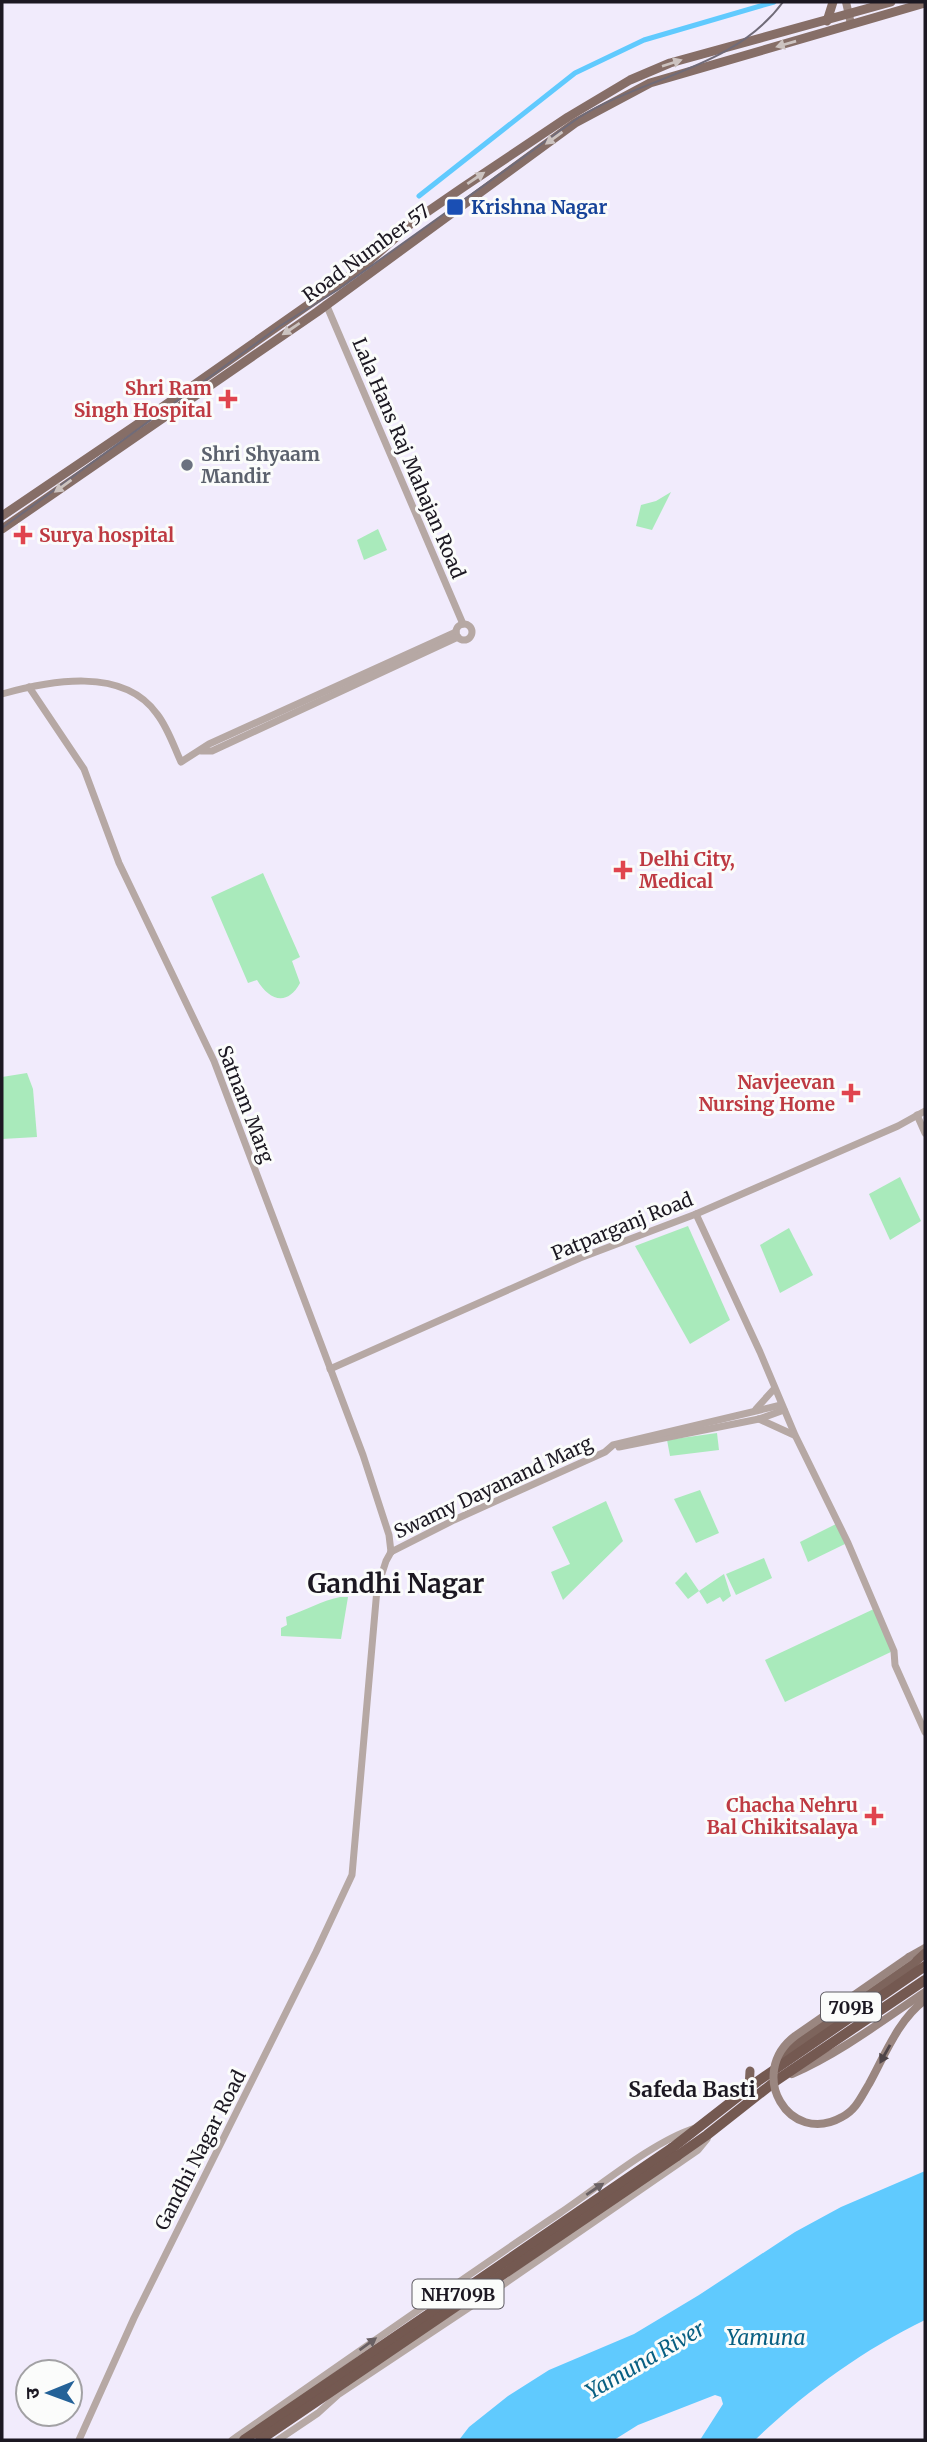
<svg xmlns="http://www.w3.org/2000/svg" width="927" height="2442" font-family="Merriweather,'Noto Sans Devanagari',serif">
<style>
.green{fill:#a9eabb}
.water{fill:#60cafe}
.lines{fill:none;stroke-linecap:round;stroke-linejoin:round}
.canal{stroke:#60cafe;stroke-width:5}
.tertiary{stroke:#b6a8a4;stroke-width:7}
.secondary{stroke:#9a8680;stroke-width:8}
.primary{stroke:#866e67;stroke-width:9}
.trunk{stroke:#7d645c;stroke-width:9}
.motorway{stroke:#745951;stroke-width:10}
.rail{stroke:#706b78;stroke-width:2}
.secondary-bridge{stroke:#9a8680;stroke-width:8}
.motorway-bridge{stroke:#745951;stroke-width:10}
.oneway{fill:#ccc3c0}
.oneway2{fill:#4e4448}
.oneway3{fill:#696063}
.transit-dot{fill:#1a4fb4;stroke:#fbfcfb;stroke-width:2.5}
.health-dot{fill:#e0444e;stroke:#fbfcfb;stroke-width:2.5}
.worship-dot{fill:#6b7280;stroke:#fbfcfb;stroke-width:2.5}
.labels{text-anchor:middle;dominant-baseline:central;stroke-width:6;stroke-linejoin:round;paint-order:stroke}
.shield{fill:#fbfcfb;stroke:#5f5c63;stroke-width:2}
.shield-label{font-size:18px;font-weight:bold;fill:#1c1822}
.transit-label{font-size:19px;font-weight:bold;fill:#164399;stroke:#fbfcfb;text-anchor:start}
.street-label{font-size:19px;fill:#1c1822;stroke:#fbfcfb}
.health-label{font-size:19px;font-weight:bold;fill:#be3a42;stroke:#fbfcfb;text-anchor:end}
.worship-label{font-size:19px;font-weight:bold;fill:#5b616d;stroke:#fbfcfb;text-anchor:start}
.neighbourhood-label{font-size:21px;font-weight:bold;fill:#1c1822;stroke:#fbfcfb}
.water-label{font-size:21px;font-style:italic;fill:#085f82;stroke:#fbfcfb}
.district-label{font-size:26px;font-weight:bold;fill:#1c1822;stroke:#fbfcfb}
</style>
<rect width="100%" height="100%" fill="#f1ebfc"/>
<g class="green">
<path d="M671,492L652,530L636,526L641,505L656,501Z"/>
<path d="M378,529L387,550L364,560L357,540Z"/>
<path d="M263,873L300,957L292,961L300,983C287,1007 269,1000 257,980L248,983L211,897Z"/>
<path d="M27,1073L33,1089L37,1137L2,1139V1077Z"/>
<path d="M900,1177L921,1221L890,1240L869,1194Z"/>
<path d="M688,1226L730,1320L690,1344L635,1246Z"/>
<path d="M789,1228L813,1275L780,1293L760,1245Z"/>
<path d="M717,1433L719,1450L670,1456L667,1440Z"/>
<path d="M700,1490L719,1533L696,1543L674,1499Z"/>
<path d="M606,1501L623,1541L563,1600L551,1572L570,1564L552,1527Z"/>
<path d="M836,1524L845,1544L808,1562L800,1542Z"/>
<path d="M764,1558L772,1578L736,1595L726,1574Z"/>
<path d="M686,1572L699,1591L724,1574L731,1596L723,1602L720,1597L707,1604L699,1591L688,1599L675,1583Z"/>
<path d="M340,1597H348L341,1639L281,1636V1628L287,1625L286,1617C306,1610 321,1601 340,1597Z"/>
<path d="M876,1608L893,1651L785,1702L765,1660Z"/>
</g>
<path class="water" d="M925,2171V2320C863,2350 805,2392 755,2440H700L723,2404L721,2397L715,2395L638,2425L614,2440H459L469,2427L508,2396L549,2370L634,2334L699,2295L795,2232L841,2207Z"/>
<g class="lines">
<path class="canal" d="M419,196L575,73L644,40L774,2"/>
<g class="tertiary">
<path d="M326,304L463,624"/>
<circle cx="464" cy="632" r="8"/>
<path d="M29,687L84,769L119,863L214,1061L363,1455L389,1535L391,1552"/>
<path d="M2,694C49,681 123,666 157,714C168,728 174,747 181,762L209,744L456,632"/>
<path d="M201,751H212L458,637"/>
<path d="M917,1115L925,1133"/>
<path d="M696,1214L760,1352L795,1435L848,1543L894,1651L895,1665L925,1732"/>
<path d="M330,1369L580,1258L696,1214L898,1126L925,1111"/>
<path d="M756,1409L774,1389"/>
<path d="M759,1419L794,1435"/>
<path d="M619,1447L759,1419L784,1410"/>
<path d="M391,1552L454,1520L605,1452L613,1445L781,1405"/>
<path d="M79,2440L134,2318L316,1952L352,1875L377,1589L386,1561L391,1552"/>
<path d="M232,2440C341,2364 450,2287 560,2213C600,2186 652,2142 695,2128"/>
<path d="M278,2440L318,2413L339,2394L494,2291L698,2150L707,2139"/>
</g>
<g class="secondary">
<path d="M846,2L851,24"/>
<path d="M909,1957L925,1948"/>
<path d="M792,2074C840,2053 882,2021 925,1992"/>
</g>
<g class="primary">
<path d="M827,21L833,2"/>
<path d="M2,516L151,415L365,265L414,221L462,188L568,117L630,80L670,63L891,2"/>
<path d="M2,529L317,312L575,123L650,83L925,3"/>
</g>
<g class="trunk">
<path d="M783,2063L788,2052L797,2044L913,1964L925,1953"/>
<path d="M749,2088L750,2071"/>
</g>
<g class="motorway">
<path d="M672,2148L758,2081L925,1966"/>
<path d="M677,2156L707,2135L777,2080L925,1980"/>
</g>
<path class="rail" d="M2,528L280,326L339,289L578,118C645,76 734,69 783,2"/>
<path class="secondary-bridge" d="M909,1957L795,2036C746,2073 789,2147 842,2117C856,2110 861,2097 869,2084C885,2055 898,2020 925,2000"/>
<g class="motorway-bridge">
<path d="M244,2440L672,2148"/>
<path d="M260,2440L677,2156"/>
</g>
</g>
<defs><path id="oneway-solid" d="M-6-.8H1V-3.2L6.5 0L1 3.2V.8H-6Z" transform="scale(1.75)"/></defs>
<g class="oneway">
<use href="#oneway-solid" transform="translate(786 44) rotate(164)"/>
<use href="#oneway-solid" transform="translate(672 63) rotate(-18)"/>
<use href="#oneway-solid" transform="translate(554 138) rotate(144)"/>
<use href="#oneway-solid" transform="translate(476 178) rotate(-34)"/>
<use href="#oneway-solid" transform="translate(291 329) rotate(146)"/>
<use href="#oneway-solid" transform="translate(63 486) rotate(144)"/>
</g>
<use class="oneway2" href="#oneway-solid" transform="translate(885 2054) rotate(119)"/>
<g class="oneway3">
<use href="#oneway-solid" transform="translate(595 2189) rotate(-34)"/>
<use href="#oneway-solid" transform="translate(368 2344) rotate(-36)"/>
</g>
<rect class="transit-dot" x="446" y="198" width="18" height="18" rx="3.5"/>
<g class="health-dot">
<path d="M224.5 388.5h7v7h7v7h-7v7h-7v-7h-7v-7h7z"/>
<path d="M19.5 524.5h7v7h7v7h-7v7h-7v-7h-7v-7h7z"/>
<path d="M619.5 859.5h7v7h7v7h-7v7h-7v-7h-7v-7h7z"/>
<path d="M847.5 1082.5h7v7h7v7h-7v7h-7v-7h-7v-7h7z"/>
<path d="M870.5 1805.5h7v7h7v7h-7v7h-7v-7h-7v-7h7z"/>
</g>
<circle class="worship-dot" cx="187" cy="465" r="7"/>
<g class="labels">
<g class="shield">
<rect x="821" y="1992.5" width="60" height="29" rx="5"/>
<rect x="412.5" y="2279.5" width="91" height="29" rx="5"/>
</g>
<g class="shield-label">
<text x="851" y="2007">709B</text>
<text x="458" y="2294">NH709B</text>
</g>
<g class="transit-label">
<text x="471" y="207">Krishna Nagar</text>
</g>
<g class="street-label">
<text transform="translate(366 253) rotate(-36)">Road Number 57</text>
<text transform="translate(409 458) rotate(67)">Lala Hans Raj Mahajan Road</text>
<text transform="translate(246 1104) rotate(69)">Satnam Marg</text>
<text transform="translate(622 1226) rotate(-22)">Patparganj Road</text>
<text transform="translate(493 1487) rotate(-25)">Swamy Dayanand Marg</text>
<text transform="translate(200 2150) rotate(-63)">Gandhi Nagar Road</text>
</g>
<g class="health-label">
<text x="212" y="388">Shri Ram<tspan x="212" dy="22">Singh Hospital</tspan></text>
<text x="39" y="535" text-anchor="start">Surya hospital</text>
<text x="639" y="859" text-anchor="start">Delhi City,<tspan x="639" dy="22">Medical</tspan></text>
<text x="835" y="1082">Navjeevan<tspan x="835" dy="22">Nursing Home</tspan></text>
<text x="858" y="1805">Chacha Nehru<tspan x="858" dy="22">Bal Chikitsalaya</tspan></text>
</g>
<g class="worship-label">
<text x="201" y="454">Shri Shyaam<tspan x="201" dy="22">Mandir</tspan></text>
</g>
<g class="neighbourhood-label">
<text x="692" y="2089">Safeda Basti</text>
</g>
<g class="water-label">
<text x="766" y="2337">Yamuna</text>
<text transform="translate(645 2360) rotate(-30)">Yamuna River</text>
</g>
<g class="district-label">
<text x="396" y="1583">Gandhi Nagar</text>
</g>
</g>
<rect width="927" height="2442" fill="none" stroke="#1c1822" stroke-width="7"/>
<g transform="translate(49 2393) rotate(269)"><circle r="33" fill="#fbfcfb" stroke="#a2a1a4" stroke-width="2"/>
<path d="M0-5L12 26L0 18L-12 26Z" fill="#246298"/>
<text y="-10" font-size="19" font-weight="bold" text-anchor="middle" fill="#1c1822">उ</text>
</g>
</svg>
